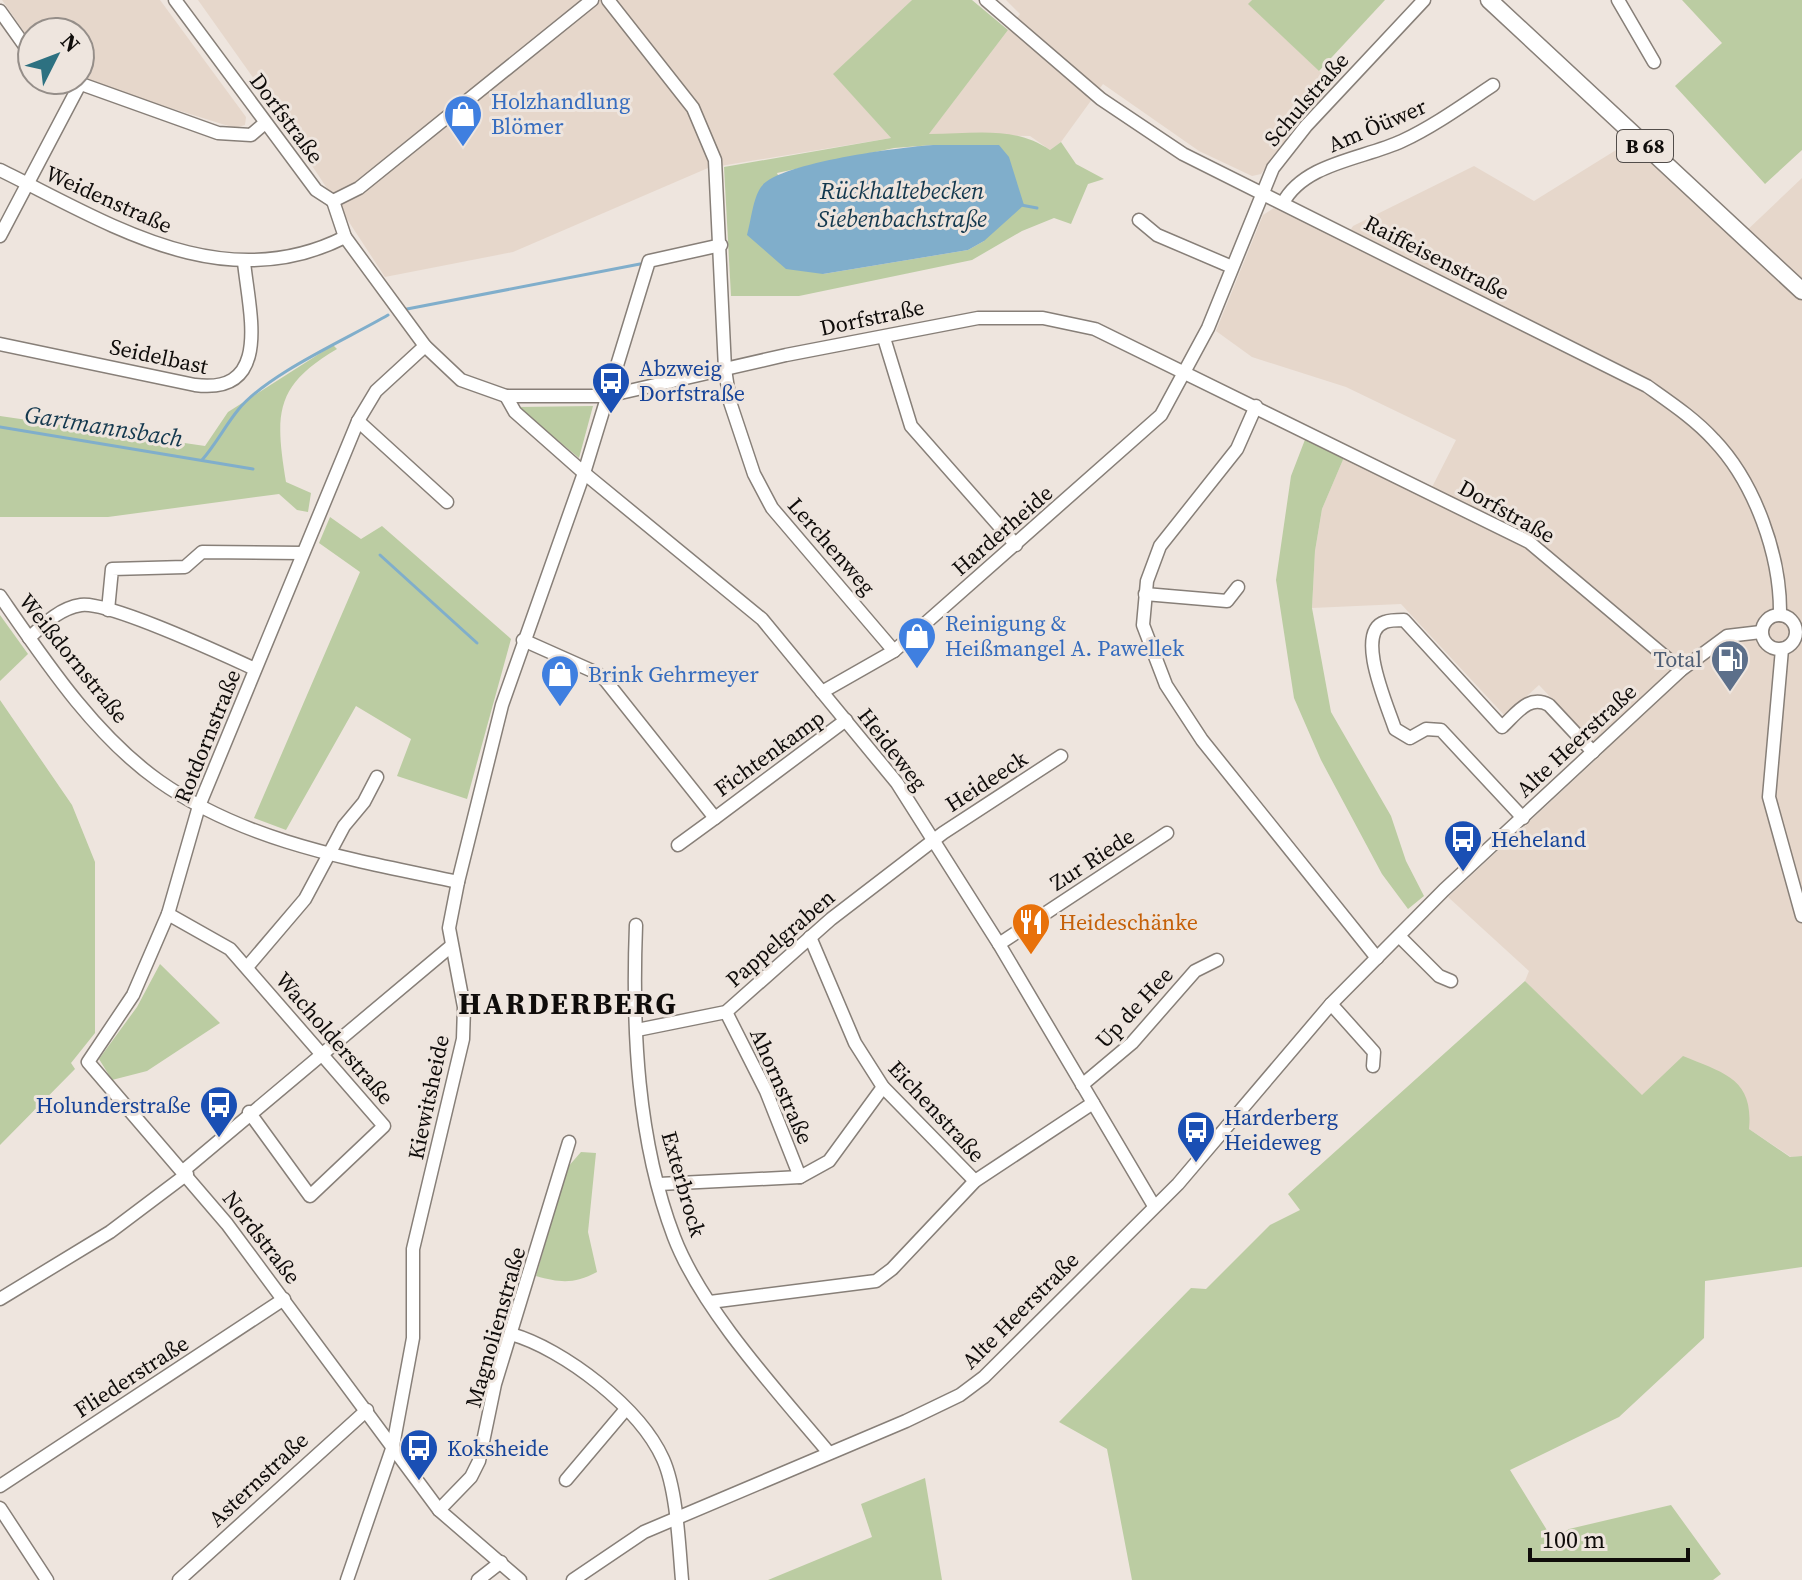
<svg xmlns="http://www.w3.org/2000/svg" width="1802" height="1580" font-family="'Source Serif 4',serif">
<style>
.built{fill:#e6d7cb}
.green{fill:#bbcca2;fill-rule:evenodd}
.water{fill:#80aecb}
.lines{fill:none;stroke-linecap:round;stroke-linejoin:round}
.stream{stroke:#80aecb;stroke-width:3}
.minor-casing{stroke:#877f78;stroke-width:15}
.major-casing{stroke:#877f78;stroke-width:19}
.minor{stroke:#fff;stroke-width:12}
.major{stroke:#fff;stroke-width:16}
.labels{text-anchor:middle;dominant-baseline:central;stroke-width:6;stroke-linejoin:round;paint-order:stroke}
.shield{fill:#eee5de;stroke:#524d4a;stroke-width:2}
.shield-label{font-size:20px;font-weight:bold;fill:#0f0c0a}
.street-label{font-size:22px;fill:#0f0c0a;stroke:#eee5de}
.shop-label{font-size:22px;fill:#366cbe;stroke:#eee5de;text-anchor:start}
.transit-label{font-size:22px;fill:#164399;stroke:#eee5de;text-anchor:start}
.service-label{font-size:22px;fill:#4e5e75;stroke:#eee5de;text-anchor:end}
.food-label{font-size:22px;fill:#c56008;stroke:#eee5de;text-anchor:start}
.water-label{font-size:24px;font-style:italic;fill:#13384e;stroke:#eee5de}
.district-label{font-size:30px;font-weight:bold;letter-spacing:2px;fill:#0f0c0a;stroke:#eee5de}
</style>
<rect width="100%" height="100%" fill="#eee5de"/>
<g class="built">
<path d="M2,0H160L246,117L245,125L235,128L135,97L80,76V32H32V43Z"/>
<path d="M198,0H912L834,74L891,138L708,168L513,252L385,277L271,103Z"/>
<path d="M1006,0H1252L1249,4L1333,84L1292,131L1261,174L1252,176L1199,151L1103,84L1061,142L1050,150L1030,136L928,135L1020,14Z"/>
<path d="M1637,137L1742,235L1802,178V1156L1791,1157L1749,1129L1642,1096L1525,981L1529,971L1448,897L1603,753L1539,685L1505,716L1401,604L1312,608L1315,551L1322,509L1345,455L1427,497L1456,440L1346,387L1252,357L1216,331L1263,215L1274,208L1344,241L1353,226L1474,166L1534,201Z"/>
</g>
<g class="green">
<path d="M912,0H972L1008,30L929,134C972,134 1013,125 1050,150L1061,142L1076,164L1104,179L1088,184L1071,224L1054,218L1022,231L972,260L799,296H731L724,167L891,138L833,74ZM933,145H999L984,241L968,250L823,274L777,173L894,148Z"/>
<path d="M1252,0H1385L1319,71L1248,4Z"/>
<path d="M1682,0H1802V150L1765,184L1675,86L1722,43Z"/>
<path d="M333,345L337,349C274,386 275,414 286,482L311,493L308,512L297,510L279,494L108,517H0V416L205,446L228,412Z"/>
<path d="M593,406L579,458L518,407Z"/>
<path d="M1306,437L1345,455L1322,509L1315,551L1312,608L1331,712L1391,816L1406,861L1424,896L1408,909L1382,874L1321,760L1294,698L1276,580L1291,476Z"/>
<path d="M330,517L361,539L382,526L511,639L467,799L397,776L411,739L356,706L286,830L254,818L360,572L319,543Z"/>
<path d="M0,615L28,654L0,681Z"/>
<path d="M0,700L72,805L95,862V1033L71,1063L75,1069L0,1145Z"/>
<path d="M160,964L220,1023L147,1071L112,1080L99,1059L137,1007Z"/>
<path d="M1525,981L1642,1095L1683,1056C1723,1073 1754,1078 1749,1129L1790,1157L1802,1156V1267L1705,1281L1704,1338L1619,1417L1510,1470L1553,1540L1569,1529L1671,1505L1721,1574L1713,1580H1132L1107,1449L1059,1422L1191,1288L1206,1289L1270,1225L1300,1210L1288,1194Z"/>
<path d="M581,1152L596,1153L588,1232L597,1272C574,1284 561,1283 536,1276L567,1168Z"/>
<path d="M925,1478L942,1580H768L872,1537L861,1504Z"/>
</g>
<path class="water" d="M933,145H999L1009,157L1024,205L984,241L968,250L823,274L786,269L747,235C751,221 753,198 761,187C777,163 901,147 933,145Z"/>
<g class="lines">
<g class="stream">
<path d="M1021,205L1037,208"/>
<path d="M407,309L640,264"/>
<path d="M0,427L253,469"/>
<path d="M202,460C216,444 225,426 238,410C267,374 347,339 388,315"/>
<path d="M380,555L477,643"/>
</g>
<defs>
<g id="minor">
<path d="M175,0L316,190L333,201"/>
<path d="M608,0L693,108L715,160L725,369L730,402L754,474L772,508L894,651"/>
<path d="M986,0L1101,99L1183,154L1647,386C1671,403 1695,419 1714,440C1755,483 1781,556 1780,615"/>
<path d="M1618,0L1654,62"/>
<path d="M0,11L32,56"/>
<path d="M70,80L218,133L251,135L265,123"/>
<path d="M0,170C108,223 223,299 345,237"/>
<path d="M333,201L345,237L425,346L461,380L506,396H607L786,355L978,318H1043L1095,329L1529,542L1681,670"/>
<path d="M333,201L359,188L592,0"/>
<path d="M1283,203C1304,163 1363,159 1402,141C1434,126 1463,105 1493,85"/>
<path d="M1139,220L1157,235L1232,267"/>
<path d="M0,236L80,84"/>
<path d="M884,338L911,426L1016,545"/>
<path d="M0,344L195,385C273,395 249,312 244,262"/>
<path d="M425,346L376,391L358,421L199,806L168,914L133,995L88,1062L227,1224L439,1510L520,1580"/>
<path d="M506,396L515,412L584,473L762,619L897,783L999,944L1154,1206"/>
<path d="M1256,406L1237,449L1160,546L1147,581L1143,625L1166,685L1202,740L1377,958"/>
<path d="M358,421L447,502"/>
<path d="M1145,594L1227,601L1238,587"/>
<path d="M0,596C45,661 94,735 159,781C247,843 355,860 458,882"/>
<path d="M108,610L112,569L185,567L202,552L303,553"/>
<circle cx="1779" cy="632" r="17"/>
<path d="M29,638C44,624 60,608 81,605C109,601 224,655 255,669"/>
<path d="M523,640L597,673L606,681L715,818L846,720"/>
<path d="M1782,649L1769,797L1802,916"/>
<path d="M822,692L894,651L1161,415L1208,328L1273,168L1306,126L1424,0"/>
<path d="M1523,818L1441,730L1426,729L1410,738L1395,729C1388,707 1354,632 1385,622C1390,620 1398,620 1404,620L1502,727C1517,713 1529,694 1549,705L1593,752"/>
<path d="M678,845L715,818"/>
<path d="M168,914L230,949L384,1126L310,1196L249,1112"/>
<path d="M636,925C632,1028 637,1140 674,1237C702,1310 779,1393 829,1453"/>
<path d="M1399,936L1439,976L1451,981"/>
<path d="M810,937L855,1043L883,1087L975,1181"/>
<path d="M999,944L1167,833"/>
<path d="M248,966L305,899L344,826L364,802L377,777"/>
<path d="M1331,1004L1374,1052L1373,1066"/>
<path d="M726,1012L766,1091L800,1177"/>
<path d="M637,1030L726,1012L831,919L943,833L1061,756"/>
<path d="M1082,1085L1132,1043L1195,971L1217,960"/>
<path d="M183,1171L450,947"/>
<path d="M659,1184L800,1177L829,1161L883,1087"/>
<path d="M0,1299L110,1232L187,1174"/>
<path d="M710,1302L876,1281L892,1269L975,1181L1093,1103"/>
<path d="M511,1334C564,1349 640,1408 663,1459C677,1490 679,1546 682,1580"/>
<path d="M566,1480L626,1409"/>
<path d="M0,1486L284,1299"/>
<path d="M0,1508L47,1580"/>
<path d="M439,1510L471,1477L479,1461L495,1384L569,1142"/>
<path d="M179,1580L367,1410"/>
<path d="M347,1580L393,1446L413,1338V1249L463,1039L464,1007L449,928L458,882L502,705L584,473L649,261L721,245"/>
<path d="M478,1580L501,1562"/>
<path d="M573,1580L644,1532L906,1421L960,1395L984,1377L1178,1184L1331,1004L1444,890L1681,670L1727,636L1761,632"/>
</g>
<path id="major" d="M1489,0L1802,291"/>
</defs>
<use href="#minor" class="minor-casing"/>
<use href="#major" class="major-casing"/>
<use href="#minor" class="minor"/>
<use href="#major" class="major"/>
</g>
<defs>
<symbol id="shop-pin" viewBox="-11 -11 22 30"><path d="M0 17L-7.5 6A9.5 9.5 0 1 1 7.5 6Z" fill="#3f7fe0" stroke="#eee5de"/><path d="M-5-2.5h2.3a2.7 3.5 0 0 1 5.4 0H5L5.5 6h-11ZM-1.5-2.5h3a1.5 2.3 0 0 0-3 0Z" fill="#fff"/></symbol>
<symbol id="bus-pin" viewBox="-11 -11 22 30"><path d="M0 17L-7.5 6A9.5 9.5 0 1 1 7.5 6Z" fill="#1a4fb4" stroke="#eee5de"/><path d="M-5-6H5V4H4V6H2V4H-2V6H-4V4H-5ZM-3.5-4V0h7V-4ZM-3.5 1.2v1.5H-2V1.2ZM2 1.2v1.5H3.5V1.2Z" fill="#fff"/></symbol>
<symbol id="fuel-pin" viewBox="-11 -11 22 30"><path d="M0 17L-7.5 6A9.5 9.5 0 1 1 7.5 6Z" fill="#5c6f8a" stroke="#eee5de"/><path d="M-5.5-6h7V0h2V4h1.3V-2.5L3-4.5l.8-.8L6-3V5H2.5V1h-1V6h-7ZM-4.2-4.7v3.2H.2V-4.7Z" fill="#fff"/></symbol>
<symbol id="restaurant-pin" viewBox="-11 -11 22 30"><path d="M0 17L-7.5 6A9.5 9.5 0 1 1 7.5 6Z" fill="#e8710a" stroke="#eee5de"/><path d="M-5-6h1v4h1v-4h1v4h1v-4h1v5L-1.5 .5V6h-2V.5L-5-1ZM5-6V6H3V1.5H1.5Q1.5-4 5-6Z" fill="#fff"/></symbol>
</defs>
<g fill-rule="evenodd">
<use href="#shop-pin" x="441" y="92" width="44" height="60"/>
<use href="#bus-pin" x="589" y="359" width="44" height="60"/>
<use href="#shop-pin" x="895" y="614" width="44" height="60"/>
<use href="#fuel-pin" x="1708" y="637" width="44" height="60"/>
<use href="#shop-pin" x="538" y="652" width="44" height="60"/>
<use href="#bus-pin" x="1441" y="817" width="44" height="60"/>
<use href="#restaurant-pin" x="1009" y="900" width="44" height="60"/>
<use href="#bus-pin" x="197" y="1083" width="44" height="60"/>
<use href="#bus-pin" x="1174" y="1108" width="44" height="60"/>
<use href="#bus-pin" x="397" y="1426" width="44" height="60"/>
</g>
<g class="labels">
<rect class="shield" x="1617" y="130" width="56" height="32" rx="6"/>
<g class="shield-label">
<text x="1645" y="146">B 68</text>
</g>
<g class="street-label">
<text transform="translate(1306 99) rotate(-49)">Schulstraße</text>
<text transform="translate(287 118) rotate(53)">Dorfstraße</text>
<text transform="translate(1377 125) rotate(-23)">Am Öüwer</text>
<text transform="translate(109 199) rotate(24)">Weidenstraße</text>
<text transform="translate(1437 257) rotate(27)">Raiffeisenstraße</text>
<text transform="translate(872 317) rotate(-12)">Dorfstraße</text>
<text transform="translate(159 356) rotate(12)">Seidelbast</text>
<text transform="translate(1507 511) rotate(29)">Dorfstraße</text>
<text transform="translate(1002 530) rotate(-41)">Harderheide</text>
<text transform="translate(832 546) rotate(49)">Lerchenweg</text>
<text transform="translate(74 658) rotate(51)">Weißdornstraße</text>
<text transform="translate(207 736) rotate(-68)">Rotdornstraße</text>
<text transform="translate(1576 740) rotate(-43)">Alte Heerstraße</text>
<text transform="translate(893 749) rotate(52)">Heideweg</text>
<text transform="translate(769 753) rotate(-36)">Fichtenkamp</text>
<text transform="translate(986 781) rotate(-33)">Heideeck</text>
<text transform="translate(1092 859) rotate(-33)">Zur Riede</text>
<text transform="translate(780 938) rotate(-41)">Pappelgraben</text>
<text transform="translate(1134 1007) rotate(-47)">Up de Hee</text>
<text transform="translate(335 1038) rotate(49)">Wacholderstraße</text>
<text transform="translate(782 1086) rotate(66)">Ahornstraße</text>
<text transform="translate(428 1097) rotate(-78)">Kiewitsheide</text>
<text transform="translate(937 1111) rotate(47)">Eichenstraße</text>
<text transform="translate(684 1184) rotate(74)">Exterbrock</text>
<text transform="translate(262 1237) rotate(52)">Nordstraße</text>
<text transform="translate(1020 1310) rotate(-45)">Alte Heerstraße</text>
<text transform="translate(495 1327) rotate(-74)">Magnolienstraße</text>
<text transform="translate(131 1376) rotate(-33)">Fliederstraße</text>
<text transform="translate(258 1479) rotate(-43)">Asternstraße</text>
</g>
<g class="shop-label">
<text x="491" y="101">Holzhandlung<tspan x="491" dy="25">Blömer</tspan></text>
<text x="945" y="623">Reinigung &amp;<tspan x="945" dy="25">Heißmangel A. Pawellek</tspan></text>
<text x="588" y="674">Brink Gehrmeyer</text>
</g>
<g class="transit-label">
<text x="639" y="368">Abzweig<tspan x="639" dy="25">Dorfstraße</tspan></text>
<text x="1491" y="839">Heheland</text>
<text x="191" y="1105" text-anchor="end">Holunderstraße</text>
<text x="1224" y="1117">Harderberg<tspan x="1224" dy="25">Heideweg</tspan></text>
<text x="447" y="1448">Koksheide</text>
</g>
<g class="service-label">
<text x="1702" y="659">Total</text>
</g>
<g class="food-label">
<text x="1059" y="922">Heideschänke</text>
</g>
<g class="water-label">
<text x="902" y="190">Rückhaltebecken<tspan x="902" dy="28">Siebenbachstraße</tspan></text>
<text transform="translate(104 426) rotate(9)">Gartmannsbach</text>
</g>
<g class="district-label">
<text x="568" y="1003">HARDERBERG</text>
</g>
</g>
<g transform="translate(56 56) rotate(48)"><circle r="38" fill="#eee5de" stroke="#958e89" stroke-width="2"/>
<path d="M0-6L14 30L0 20L-14 30Z" fill="#2d7181"/>
<text y="-12" font-size="22" font-weight="bold" text-anchor="middle" fill="#0f0c0a">N</text>
</g>
<path d="M1530 1548v12h158v-12" fill="none" stroke="#0f0c0a" stroke-width="4"/>
<text x="1542" y="1548" font-size="24" fill="#0f0c0a" stroke="#eee5de" stroke-width="6" paint-order="stroke">100 m</text>
</svg>
